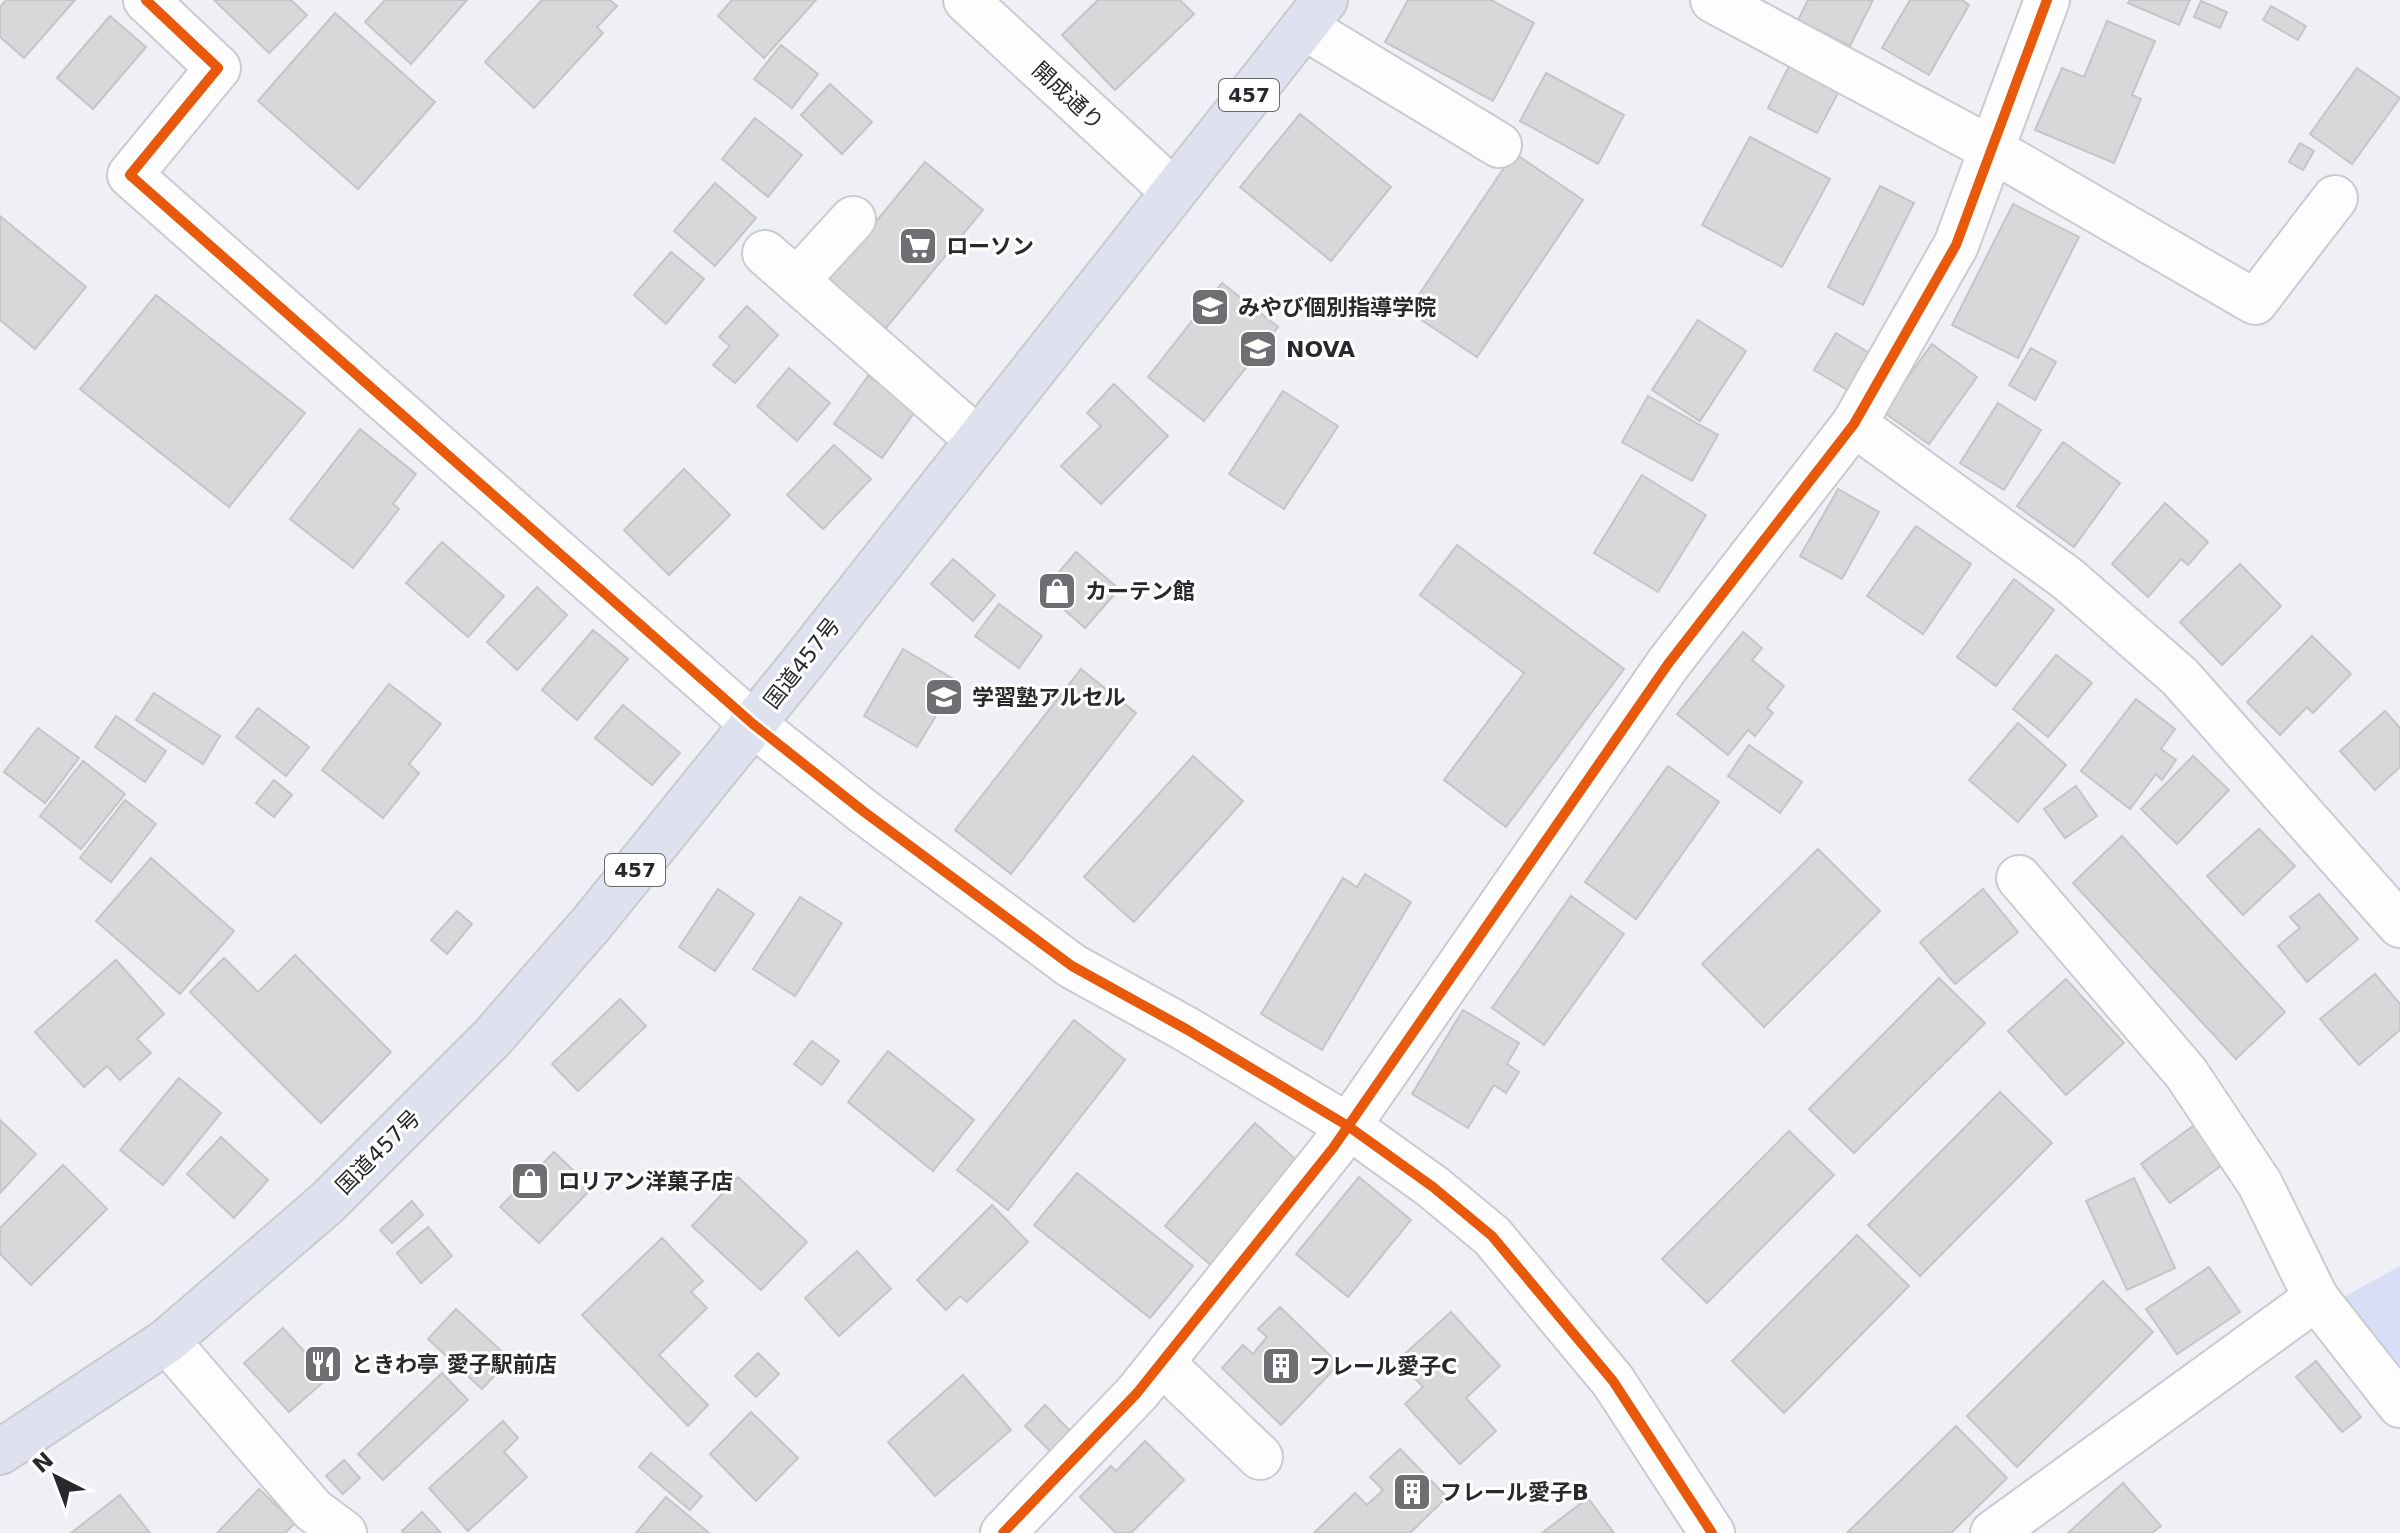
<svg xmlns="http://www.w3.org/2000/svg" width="2400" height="1533" font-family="'DejaVu Sans','Noto Sans JP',sans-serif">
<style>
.green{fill:#d8def5}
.building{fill:#d7d8d9;stroke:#c4c5c6;stroke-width:2}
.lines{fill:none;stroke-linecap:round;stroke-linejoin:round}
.minor-casing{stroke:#cacbcf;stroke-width:48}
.highway-casing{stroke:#cacace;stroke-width:48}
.minor{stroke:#fdfdfe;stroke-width:44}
.highway{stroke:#dfe2ee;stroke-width:44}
.cycleway-casing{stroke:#fff;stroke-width:15}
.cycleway{stroke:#e8590c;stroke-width:10}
.labels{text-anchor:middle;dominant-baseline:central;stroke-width:6;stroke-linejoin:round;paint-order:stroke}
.shield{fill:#fff;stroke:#68696c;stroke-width:2}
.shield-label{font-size:20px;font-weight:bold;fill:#28292d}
.street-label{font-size:22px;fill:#28292d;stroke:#fff}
.poi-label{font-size:22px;font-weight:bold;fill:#28292d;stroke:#fff;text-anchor:start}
</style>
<rect width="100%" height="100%" fill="#eff0f6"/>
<path class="green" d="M2400,1266V1405L2324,1308Z"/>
<g class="building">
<path d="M6,0H75L24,58L0,37V7Z"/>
<path d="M214,0H291L307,15L269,53Z"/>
<path d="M385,0H467L411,64L365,22Z"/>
<path d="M542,0H610L617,6L597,27L603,33L534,108L485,62Z"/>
<path d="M732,0H816L764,58L718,16Z"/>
<path d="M1098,0H1180L1194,14L1115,90L1062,35Z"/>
<path d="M1408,0H1491L1534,23L1493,101L1385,42Z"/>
<path d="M1808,0H1873L1850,46L1798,20Z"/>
<path d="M1910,0H1962L1969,5L1929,75L1882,48Z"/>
<path d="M2130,0H2190L2179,25L2128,3Z"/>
<path d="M2201,1L2227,12L2220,28L2194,17Z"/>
<path d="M2271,6L2306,26L2298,40L2263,20Z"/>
<path d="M335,13L435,102L358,189L258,101Z"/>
<path d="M110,16L146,47L93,109L57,78Z"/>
<path d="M2107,21L2155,41L2132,95L2141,99L2114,163L2035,130L2062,68L2084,77Z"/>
<path d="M781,45L818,74L792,108L754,79Z"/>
<path d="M1796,52L1846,78L1817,133L1768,108Z"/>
<path d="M2357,68L2400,98L2352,164L2310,134Z"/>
<path d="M1546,73L1624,115L1598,164L1520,121Z"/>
<path d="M830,84L872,122L842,154L801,115Z"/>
<path d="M1300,114L1391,187L1331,261L1240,187Z"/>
<path d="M755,118L802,155L768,197L722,159Z"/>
<path d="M1750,137L1830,179L1782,267L1702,225Z"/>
<path d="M2300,143L2314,151L2303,170L2289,162Z"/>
<path d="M1514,153L1583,200L1477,357L1408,311Z"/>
<path d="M925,162L983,210L886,328L828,280Z"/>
<path d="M715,183L756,218L715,266L674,231Z"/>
<path d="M1880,186L1914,203L1863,305L1828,287Z"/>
<path d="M2013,204L2079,237L2018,358L1952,325Z"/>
<path d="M0,216L86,287L35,349L0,320Z"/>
<path d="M671,252L704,279L666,324L634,295Z"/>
<path d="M1222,283L1278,327L1204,421L1148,377Z"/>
<path d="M156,295L305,413L229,507L80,389Z"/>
<path d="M747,306L778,335L735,383L713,365L730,346L719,337Z"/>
<path d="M1698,320L1746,351L1700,421L1652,390Z"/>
<path d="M1836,333L1871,354L1849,391L1814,370Z"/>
<path d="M1932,344L1977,377L1929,444L1883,412Z"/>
<path d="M2031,348L2056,362L2035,400L2009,385Z"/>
<path d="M789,368L830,403L797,441L757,406Z"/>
<path d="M868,376L916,410L882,458L834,424Z"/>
<path d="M1114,384L1168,436L1101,504L1061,466L1101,426L1087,413Z"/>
<path d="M1283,391L1338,426L1284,509L1229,474Z"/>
<path d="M1648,396L1718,435L1692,481L1622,442Z"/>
<path d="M1998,403L2041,430L2004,490L1960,463Z"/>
<path d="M360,429L416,474L393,504L399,509L353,568L290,519Z"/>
<path d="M2063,442L2120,483L2074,547L2017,506Z"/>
<path d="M834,445L871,479L823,529L787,495Z"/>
<path d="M684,469L730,515L669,575L624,530Z"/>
<path d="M1642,475L1706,515L1658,592L1594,553Z"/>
<path d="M1838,489L1879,512L1842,579L1800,556Z"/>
<path d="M2165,503L2208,542L2188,565L2181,559L2148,597L2112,564Z"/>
<path d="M1916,526L1971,564L1923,634L1867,596Z"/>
<path d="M442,542L504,596L468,637L406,583Z"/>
<path d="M1457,545L1624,669L1506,827L1444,780L1524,673L1420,595Z"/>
<path d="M1076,552L1119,589L1085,628L1043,591Z"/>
<path d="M953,559L995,595L973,621L931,584Z"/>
<path d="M2240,564L2281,606L2222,665L2180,622Z"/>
<path d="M2014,579L2054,610L1996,686L1957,657Z"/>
<path d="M537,587L567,615L517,670L487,642Z"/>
<path d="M999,604L1042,636L1019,668L975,636Z"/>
<path d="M593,630L628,659L577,720L542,690Z"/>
<path d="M1743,632L1762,648L1752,660L1784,686L1767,708L1773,713L1755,736L1748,730L1728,755L1677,714Z"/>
<path d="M2312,636L2351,674L2313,713L2307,707L2280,735L2247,702Z"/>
<path d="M903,649L957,681L917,747L864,716Z"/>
<path d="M2056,655L2092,683L2048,737L2013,709Z"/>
<path d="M1081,669L1136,713L1011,874L955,830Z"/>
<path d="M389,684L441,724L409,764L419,773L383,818L322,770Z"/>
<path d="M154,693L220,736L203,764L136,720Z"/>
<path d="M2136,699L2175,729L2161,749L2176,760L2162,780L2156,774L2130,809L2081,771Z"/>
<path d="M623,705L680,753L652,785L595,738Z"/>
<path d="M258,708L309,747L286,776L236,737Z"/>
<path d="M2385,711L2400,728V767L2375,790L2340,751Z"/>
<path d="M116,716L166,751L145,782L95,747Z"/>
<path d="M2018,723L2066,765L2018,822L1969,780Z"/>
<path d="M38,728L79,758L45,803L4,772Z"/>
<path d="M1749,745L1802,782L1780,813L1728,776Z"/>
<path d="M1193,756L1243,801L1134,922L1084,877Z"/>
<path d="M2193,756L2229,790L2177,844L2141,809Z"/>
<path d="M83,761L125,794L81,849L40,816Z"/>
<path d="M1668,766L1719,802L1636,919L1585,882Z"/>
<path d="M274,780L292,795L274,817L256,803Z"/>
<path d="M2076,786L2097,816L2065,838L2044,809Z"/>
<path d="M125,800L156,824L111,882L80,858Z"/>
<path d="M2259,829L2295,866L2243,915L2207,876Z"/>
<path d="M2122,836L2285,1012L2236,1059L2073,883Z"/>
<path d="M1818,849L1880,911L1764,1027L1702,964Z"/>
<path d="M151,858L234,931L180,994L96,921Z"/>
<path d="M1365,874L1411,902L1322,1050L1261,1014L1343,878L1357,887Z"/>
<path d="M718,889L754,914L715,971L679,947Z"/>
<path d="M1983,889L2018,932L1955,984L1920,942Z"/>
<path d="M2319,894L2358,939L2307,982L2278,946L2300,928L2290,917Z"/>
<path d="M1571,896L1624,934L1544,1045L1492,1008Z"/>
<path d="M800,897L842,923L795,996L753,969Z"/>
<path d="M457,911L472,924L447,954L431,940Z"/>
<path d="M295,955L391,1052L321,1123L190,992L224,958L258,992Z"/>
<path d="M116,960L164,1014L137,1039L151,1053L120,1080L107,1066L84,1087L35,1032Z"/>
<path d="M2375,974L2400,1004V1030L2359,1065L2320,1019Z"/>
<path d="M1939,978L1985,1023L1854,1153L1809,1109Z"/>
<path d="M2066,979L2124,1043L2066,1095L2008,1031Z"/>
<path d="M620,999L646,1026L578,1091L552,1064Z"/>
<path d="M1463,1010L1519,1043L1507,1064L1519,1072L1506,1093L1494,1085L1468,1128L1412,1094Z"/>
<path d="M1074,1020L1125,1060L1008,1210L957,1170Z"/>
<path d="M812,1041L839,1061L822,1085L794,1064Z"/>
<path d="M888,1051L974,1120L933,1171L848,1102Z"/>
<path d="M179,1078L221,1113L163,1185L120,1150Z"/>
<path d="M2000,1092L2052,1143L1920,1276L1868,1225Z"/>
<path d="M0,1120L36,1154L0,1193Z"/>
<path d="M2200,1121L2229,1160L2170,1203L2141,1164Z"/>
<path d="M1255,1123L1301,1164L1212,1266L1165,1226Z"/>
<path d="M1789,1131L1834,1175L1707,1303L1662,1259Z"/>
<path d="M221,1137L268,1180L234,1218L187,1174Z"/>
<path d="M554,1152L592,1188L539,1243L500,1207Z"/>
<path d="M63,1165L107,1209L31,1285L0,1254V1228Z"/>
<path d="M1077,1173L1193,1266L1150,1318L1034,1225Z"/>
<path d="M738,1177L807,1242L761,1290L692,1226Z"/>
<path d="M1359,1177L1411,1220L1348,1297L1296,1254Z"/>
<path d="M2134,1178L2175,1268L2127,1290L2086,1201Z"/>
<path d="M412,1201L423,1215L392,1243L380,1230Z"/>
<path d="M992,1205L1028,1242L967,1302L960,1296L946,1310L917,1280Z"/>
<path d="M428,1227L452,1256L421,1283L397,1253Z"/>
<path d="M1857,1235L1909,1286L1784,1413L1732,1361Z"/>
<path d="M662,1238L703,1281L691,1292L707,1308L659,1355L708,1405L688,1426L582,1315Z"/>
<path d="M857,1251L891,1289L839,1336L805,1298Z"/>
<path d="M2209,1267L2240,1312L2177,1354L2146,1309Z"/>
<path d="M2103,1281L2153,1332L2017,1467L1967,1416Z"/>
<path d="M1280,1307L1339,1364L1281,1425L1222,1368L1243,1345L1253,1354L1267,1337L1258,1329Z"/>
<path d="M456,1309L510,1359L482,1389L428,1339Z"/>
<path d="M1451,1312L1500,1366L1466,1398L1496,1431L1460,1464L1405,1404L1423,1387L1398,1360Z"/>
<path d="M283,1328L328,1378L289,1412L244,1363Z"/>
<path d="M758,1353L779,1374L756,1397L735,1376Z"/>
<path d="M2316,1361L2361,1417L2342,1432L2296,1377Z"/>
<path d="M442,1373L468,1400L383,1480L358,1454Z"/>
<path d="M963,1375L1011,1430L935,1496L888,1442Z"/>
<path d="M1045,1405L1076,1437L1056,1457L1025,1426Z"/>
<path d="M751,1412L798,1458L756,1501L710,1454Z"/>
<path d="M503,1421L518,1438L504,1452L527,1477L468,1531L429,1488Z"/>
<path d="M1956,1426L2007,1478L1951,1533H1847Z"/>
<path d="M1145,1441L1184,1480L1131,1533H1116L1080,1497L1111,1466L1116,1471Z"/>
<path d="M1400,1449L1447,1497L1410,1533H1314L1355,1493L1367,1505L1383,1490L1370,1477Z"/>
<path d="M651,1453L702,1496L690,1510L639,1467Z"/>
<path d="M344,1460L360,1478L343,1494L326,1476Z"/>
<path d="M2123,1483L2161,1526L2152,1533H2068Z"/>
<path d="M259,1489L295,1523L285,1533H217Z"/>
<path d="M120,1495L150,1533H71Z"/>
<path d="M666,1497L709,1533H636Z"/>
<path d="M1588,1498L1614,1533H1542Z"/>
<path d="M422,1512L441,1533H404L402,1531Z"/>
</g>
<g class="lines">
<defs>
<g id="minor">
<path d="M146,0L218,68L130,175L753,724L863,811L1072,966L1186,1029L1348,1126L1433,1187L1492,1236L1613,1381L1712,1533"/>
<path d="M966,0L1172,190"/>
<path d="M1713,0L1991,149L2255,302L2335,198"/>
<path d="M1304,27L1499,145"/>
<path d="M765,253L977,439"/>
<path d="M797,280L853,219"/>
<path d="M1854,424L2068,579L2180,677L2400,925"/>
<path d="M2019,878L2186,1073L2260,1184L2316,1298"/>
<path d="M167,1341L313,1510L344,1533"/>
<path d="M1162,1363L1260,1457"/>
<path d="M1003,1533L1137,1393L1333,1148L1668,664L1854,424L1956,245L2047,0"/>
<path d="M1993,1533L2316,1298L2400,1405"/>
</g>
<path id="highway" d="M0,1452L167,1341L328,1202L492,1038L592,923L800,666L1325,0"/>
</defs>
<use href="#minor" class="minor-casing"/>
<use href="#highway" class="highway-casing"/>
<use href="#minor" class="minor"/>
<use href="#highway" class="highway"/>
<defs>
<g id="cycleway">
<path d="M146,0L218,68L130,175L753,724L863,811L1072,966L1186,1029L1348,1126L1433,1187L1492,1236L1613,1381L1712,1533"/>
<path d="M1003,1533L1137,1393L1333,1148L1668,664L1854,424L1956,245L2047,0"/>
</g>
</defs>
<use href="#cycleway" class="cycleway-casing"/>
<use href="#cycleway" class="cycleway"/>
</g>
<defs>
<symbol id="supermarket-square" viewBox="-11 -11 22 22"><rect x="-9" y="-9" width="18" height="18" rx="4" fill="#6e6f73" stroke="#fff"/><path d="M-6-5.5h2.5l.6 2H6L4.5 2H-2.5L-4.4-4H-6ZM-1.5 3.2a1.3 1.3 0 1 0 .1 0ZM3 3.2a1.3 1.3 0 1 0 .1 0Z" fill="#fff"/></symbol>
<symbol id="school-square" viewBox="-11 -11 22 22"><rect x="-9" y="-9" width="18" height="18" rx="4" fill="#6e6f73" stroke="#fff"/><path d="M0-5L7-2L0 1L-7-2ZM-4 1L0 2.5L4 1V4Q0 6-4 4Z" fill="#fff"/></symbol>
<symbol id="shop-square" viewBox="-11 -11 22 22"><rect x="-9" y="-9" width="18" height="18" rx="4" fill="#6e6f73" stroke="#fff"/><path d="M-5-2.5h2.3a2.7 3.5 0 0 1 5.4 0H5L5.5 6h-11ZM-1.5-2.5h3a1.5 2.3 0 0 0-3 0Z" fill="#fff"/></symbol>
<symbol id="restaurant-square" viewBox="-11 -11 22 22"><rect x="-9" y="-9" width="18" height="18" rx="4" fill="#6e6f73" stroke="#fff"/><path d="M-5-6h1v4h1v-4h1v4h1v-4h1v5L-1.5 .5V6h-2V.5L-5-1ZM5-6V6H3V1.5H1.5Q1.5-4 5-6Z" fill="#fff"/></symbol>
<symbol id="building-square" viewBox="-11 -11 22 22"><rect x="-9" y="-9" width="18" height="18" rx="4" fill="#6e6f73" stroke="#fff"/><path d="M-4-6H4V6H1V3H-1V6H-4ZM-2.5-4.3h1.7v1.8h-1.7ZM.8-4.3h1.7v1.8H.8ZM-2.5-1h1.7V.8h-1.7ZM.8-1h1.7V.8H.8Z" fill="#fff"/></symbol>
</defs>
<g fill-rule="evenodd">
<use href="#supermarket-square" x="896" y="224" width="44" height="44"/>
<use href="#school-square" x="1188" y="285" width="44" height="44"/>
<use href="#school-square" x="1236" y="327" width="44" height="44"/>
<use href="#shop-square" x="1035" y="569" width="44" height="44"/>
<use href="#school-square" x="922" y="675" width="44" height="44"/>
<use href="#shop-square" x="508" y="1159" width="44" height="44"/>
<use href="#restaurant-square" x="301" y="1342" width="44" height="44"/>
<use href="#building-square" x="1259" y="1344" width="44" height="44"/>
<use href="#building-square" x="1390" y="1470" width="44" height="44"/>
</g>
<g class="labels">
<g class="shield">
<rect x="1219" y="79" width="60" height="32" rx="6"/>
<rect x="605" y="854" width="60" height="32" rx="6"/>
</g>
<g class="shield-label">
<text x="1249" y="95">457</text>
<text x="635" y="870">457</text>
</g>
<g class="street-label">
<text transform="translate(1068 96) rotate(43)">開成通り</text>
<text transform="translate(802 663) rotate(-52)">国道457号</text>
<text transform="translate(378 1152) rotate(-45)">国道457号</text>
</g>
<g class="poi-label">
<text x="946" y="246">ローソン</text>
<text x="1238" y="307">みやび個別指導学院</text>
<text x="1286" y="349">NOVA</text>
<text x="1085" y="591">カーテン館</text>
<text x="972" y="697">学習塾アルセル</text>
<text x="558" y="1181">ロリアン洋菓子店</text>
<text x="351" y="1364">ときわ亭 愛子駅前店</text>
<text x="1309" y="1366">フレール愛子C</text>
<text x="1440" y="1492">フレール愛子B</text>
</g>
</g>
<g transform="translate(56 1477) rotate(318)" stroke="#ffffff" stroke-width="6" paint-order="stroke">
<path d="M0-6L14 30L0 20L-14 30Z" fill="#28292d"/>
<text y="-12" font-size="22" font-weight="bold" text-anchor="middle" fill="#28292d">N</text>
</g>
</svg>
